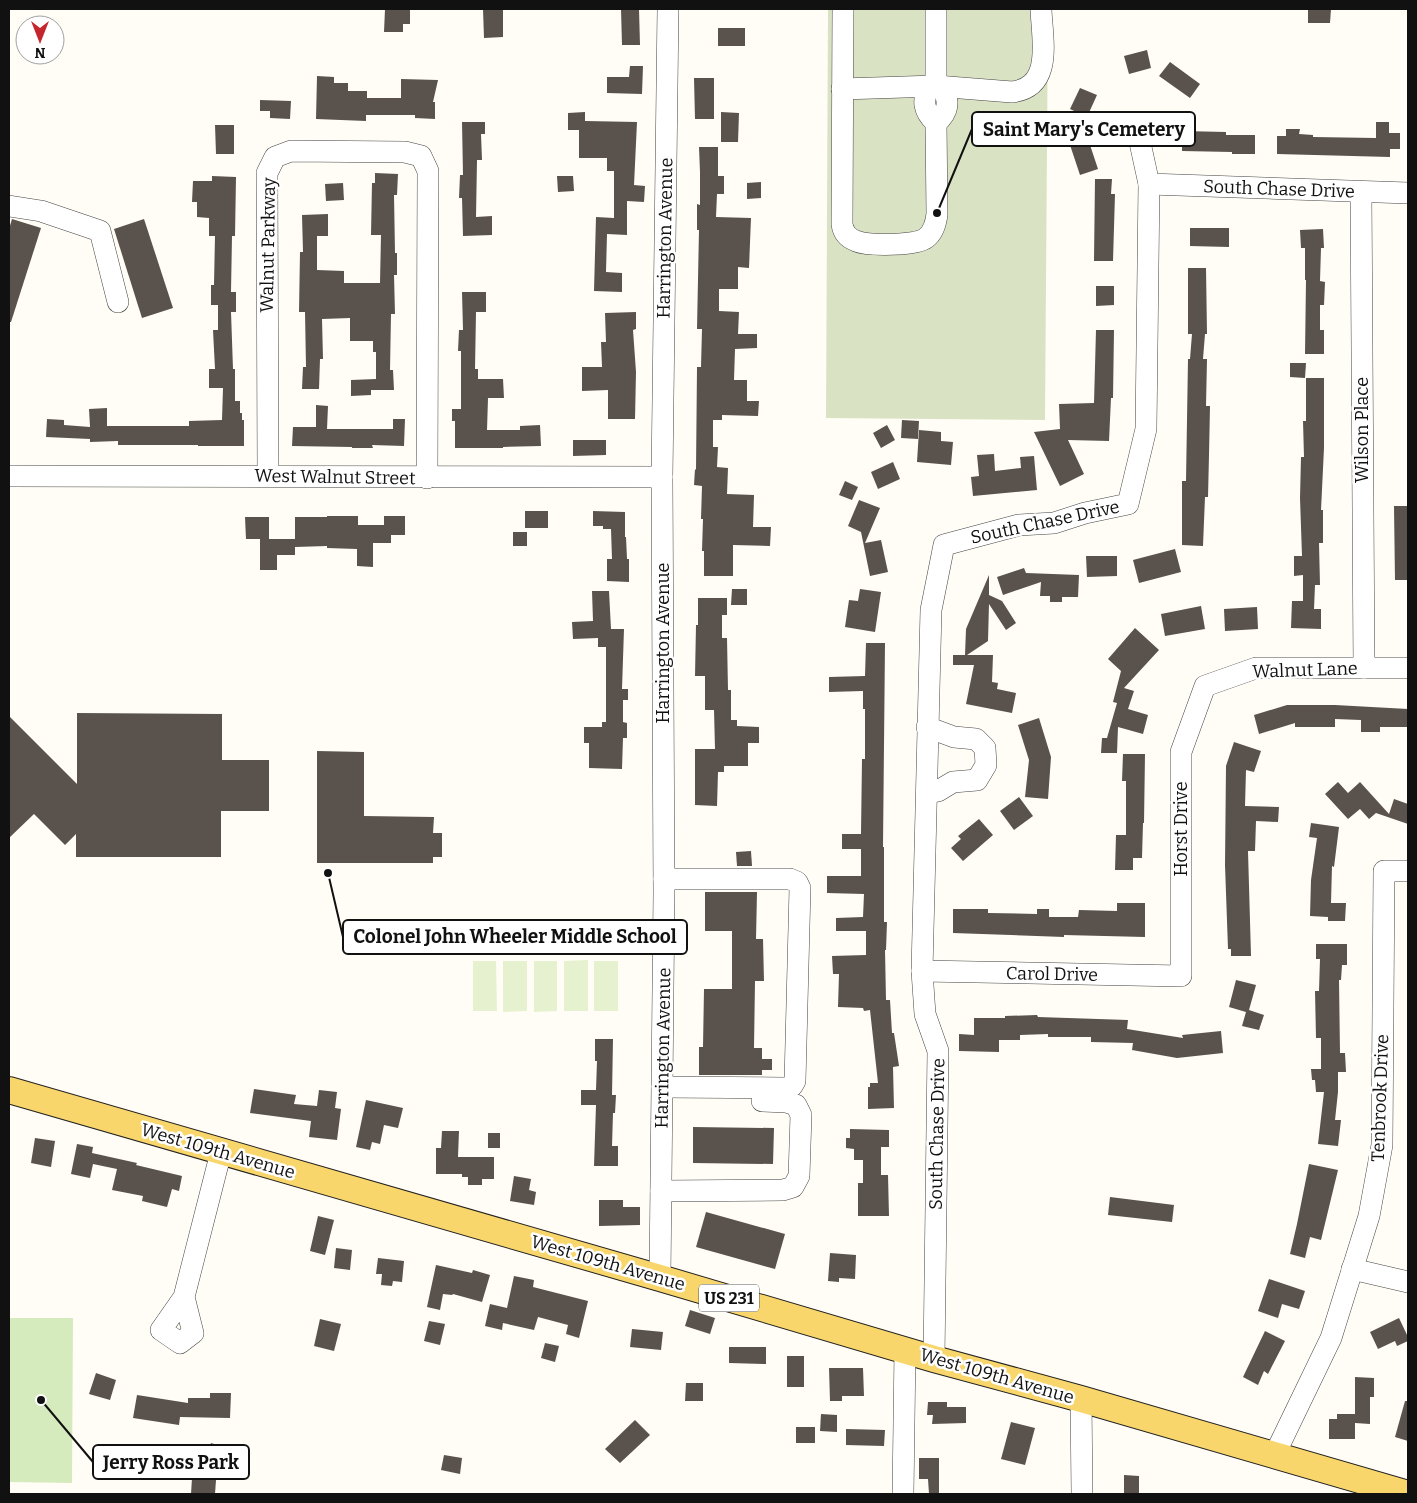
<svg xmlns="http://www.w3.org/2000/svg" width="1417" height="1503" font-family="Bitter,serif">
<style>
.green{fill:#d5ebbd}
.cemetery{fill:#d9e3c4}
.pitch{fill:#e6f2cf}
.building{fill:#5a524d}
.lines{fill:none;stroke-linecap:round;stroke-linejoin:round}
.minor-casing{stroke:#444;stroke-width:22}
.major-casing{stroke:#222;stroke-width:28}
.minor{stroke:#fff;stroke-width:21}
.major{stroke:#f9d66b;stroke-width:26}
.labels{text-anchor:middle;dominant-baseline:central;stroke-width:5;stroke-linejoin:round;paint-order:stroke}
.shield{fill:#fff;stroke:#585858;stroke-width:1}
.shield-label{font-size:16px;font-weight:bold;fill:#111}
.street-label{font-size:18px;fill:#111;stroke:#fff}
.leader{fill:none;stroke:#111;stroke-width:2}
.callout-dot{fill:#111;stroke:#fff;stroke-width:2}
.callout{fill:#fff;stroke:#111;stroke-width:2}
.callout-label{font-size:19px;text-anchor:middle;font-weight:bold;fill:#111}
</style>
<rect width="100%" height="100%" fill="#fffdf5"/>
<path class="green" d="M9,1318H73L72,1483L9,1482Z"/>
<path class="cemetery" d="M828,9H1048L1045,420L826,418Z"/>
<g class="pitch">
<path d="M588,960V1011H564V961Z"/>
<path d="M473,961H496L497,1011H473Z"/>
<path d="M503,961H527V1011L503,1012Z"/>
<path d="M534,961H557V1011L534,1012Z"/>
<rect x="594" y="961" width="24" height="50"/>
</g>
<g class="building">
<path d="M385,9H410V24H403V32H384Z"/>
<path d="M483,9H503V37L484,38Z"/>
<path d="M621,9H639L640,45H622Z"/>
<path d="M1308,9H1331L1330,23H1308Z"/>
<rect x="718" y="28" width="27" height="18"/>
<path d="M1147,50L1151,68L1129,74L1124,56Z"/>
<path d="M1170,62L1200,84L1190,98L1159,76Z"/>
<path d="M630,66H643L642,94L607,93V77H629Z"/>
<path d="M317,76L334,77V83H348V91H367V98H401V79L438,80L433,102H435V119L415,118V115H366V121L316,119Z"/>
<path d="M694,78H714V119H695Z"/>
<path d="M1080,88L1097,95L1087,117L1070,109Z"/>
<path d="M260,100L291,101L290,119L270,118V111H260Z"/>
<path d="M585,112V121L637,122L634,185L645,186L644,202L627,201V235L607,234L606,272L622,273V292L594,291L596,217L614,218V171H607V158H579V130H568V113Z"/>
<path d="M721,112L739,113L738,142H721Z"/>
<path d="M462,122H485V134H481L482,160H477L476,217L492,216V235L463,236L462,198H459L460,175H463Z"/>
<path d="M1376,122H1389V133H1400V149H1390V157L1277,154V136H1286V129H1300L1299,134L1313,135V137L1376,138Z"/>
<path d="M215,125H234V154H216Z"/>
<path d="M1085,130L1098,169L1080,175L1067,136Z"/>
<path d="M1182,131L1226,132V135H1255V154H1232V152L1182,151Z"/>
<path d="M699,147H718V176H724V194H717L716,217L751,218L749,268L738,267V289H719V311L739,312L738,334H757V348L735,349L734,380H747V401H759L758,416L722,415V420H713V447H718L717,467L728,468L727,494L754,495L753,527H771L770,546L733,545V576H704V551H702L703,519H701L702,486L694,485L695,469L696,470L697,367H701L702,329H697L699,230H697V204L700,205V172Z"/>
<path d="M375,173L398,174L397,195H394L395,253H397V275H394L395,314H391L390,370H393L394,390H371V395L351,396V380L376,379V352H373V341H350V318L322,319L323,359H320L319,389H302L303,367H306L305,312H299L300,252H303L302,215L328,214V236H317V270L344,271V283H380L381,235H371L372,183H375Z"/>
<path d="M212,176L236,177L235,236H232L231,292H236V312H231L233,369H235V401H240V413H242V420H244V446H198V445H118V441L90,442V439L46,437L47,419L64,420V425L90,427L89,409L107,408V426H189V421L222,420L223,388H209V369H215L213,330H218V305H211V285H214L215,236H209V218L197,217V202H192L193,181H212Z"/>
<path d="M557,176H573L574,191L558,192Z"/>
<path d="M1095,179H1112L1111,194H1115L1113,261H1094Z"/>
<path d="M761,182V198L747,199V183Z"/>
<path d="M343,183L344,200L326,201L325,184Z"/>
<path d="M12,219L41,228L11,322H9V229Z"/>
<path d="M144,219L173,308L142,318L114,229Z"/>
<path d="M1190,228H1229V247L1190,246Z"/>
<path d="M1323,229L1324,248H1321L1320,281L1325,282L1324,305H1320V330H1324V354H1305L1306,280H1305V248H1301L1300,230Z"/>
<path d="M1188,268H1206L1207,334H1205L1203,359H1207L1206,406H1210L1209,455L1208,497H1205L1203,546L1182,545V481H1186L1188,359H1190L1192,334H1188Z"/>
<path d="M1096,286H1114V305L1096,306Z"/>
<path d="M462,292H486V312H476L475,369H478V379H503L504,398H488L487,430H520V426L540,425L541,446L503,447V448H455V421H452V409H461V351H458L459,330H463Z"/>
<path d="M636,312V329L633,330L636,372L635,419H608V390L582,391V367H602L601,342H606L605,313Z"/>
<path d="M1096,330H1114L1113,398H1111L1109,441L1068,440L1084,474L1060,486L1034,432L1060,429L1059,404L1094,403Z"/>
<path d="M1290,363H1306L1305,378L1290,377Z"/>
<path d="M1306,378H1324V448L1321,510H1323V543H1319L1320,585H1315L1314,609H1321V629L1291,628L1292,601H1303V575L1294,576V556H1302L1300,498L1301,457H1304L1303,421H1306Z"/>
<path d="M316,405L328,406L327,429H393V419H405L404,446L372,445L373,448H352V447L292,446L293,427H316Z"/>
<path d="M902,420L919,421L918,439L901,438Z"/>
<path d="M887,425L895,440L881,448L873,433Z"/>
<path d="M919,430L941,432V441L953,442L951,465L917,462Z"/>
<path d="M573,440H606V455L573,456Z"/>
<path d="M994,454L995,471L1021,468L1020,457L1034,456L1037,490L973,496L971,477L979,476L977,455Z"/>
<path d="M893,462L900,479L878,489L871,472Z"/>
<path d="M845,481L858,487L852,500L839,495Z"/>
<path d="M859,500L880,508L865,543L881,540L888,572L870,576L861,532L848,526Z"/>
<path d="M1394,506H1408V580H1395Z"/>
<rect x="525" y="511" width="23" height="17"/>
<path d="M593,511L625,512V537H626L627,559H629V582L607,581V559H612L611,529H603V526H593Z"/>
<path d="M327,516H358V525H384V516H405V535H391V543H373V567L357,566V549L327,548V546L295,547V517H327Z"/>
<path d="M245,517H269V539H295V555H277V570H260V539H246Z"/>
<rect x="513" y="532" width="14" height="14"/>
<path d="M1175,549L1181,572L1139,583L1133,560Z"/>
<path d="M1086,556H1117V576L1087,577Z"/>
<path d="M1024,568L1026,573L1079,575L1078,597H1062V602H1050V596H1040L1041,582L1003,595L997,577Z"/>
<path d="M989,575V595L1002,601L1016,623L1006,630L989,604L988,641L967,655H993L992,682L998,683L997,689L1016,693L1012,713L966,704L974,665H953V655H965L966,629Z"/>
<path d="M732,589H747V605H731Z"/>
<path d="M860,589L881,592L875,632L845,627L849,600L858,601Z"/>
<path d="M592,591H609L611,629H624L622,689H628V700H623V722L627,723V738H623L622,769L589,768V743H584V727H602V722H606V647H598V638L573,639L572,622L593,621Z"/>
<path d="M698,598H727V615H722V638H727L728,690H731V720H737V726L759,727V743H748V766H724V772H718L717,806L695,805V749H715L714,710H705V676H695L696,625H698Z"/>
<path d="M1201,606L1205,629L1165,636L1161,614Z"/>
<path d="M1257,607L1258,629L1225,631L1224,609Z"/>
<path d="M1135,628L1159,650L1124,688L1134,691L1128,709L1148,715L1143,734L1118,727L1117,753H1101L1102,738H1107L1117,703L1113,702L1121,671L1108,659Z"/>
<path d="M866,643H885L883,847H884V922H887L886,950H885L886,1000H890L892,1033H894L899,1066L893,1067L894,1108L868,1109V1087H870V1083H878L870,1010L864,1011L863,1008L838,1007L839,974H833L832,956L866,955V931H836V918L863,917L864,894L827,893V876H861V849H842V834H861L862,759H865V709H863V691L829,692V677L865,676Z"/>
<path d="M1287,705H1335L1408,709V727H1380V732H1361V720L1335,719V727H1295V723L1259,734L1254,715Z"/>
<path d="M77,713L222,714V760H269V811H221V857H76V834L65,845L34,814L9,838V716L77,784Z"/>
<path d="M1039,718L1051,757L1048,799L1025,797L1029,760L1018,725Z"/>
<path d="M1234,742L1261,751L1254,772L1246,770L1245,806L1279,807L1278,822L1256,821L1255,851H1248L1251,956H1231V949H1228L1225,865L1226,766Z"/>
<path d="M317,751L364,752V816L434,817L433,833H442V857H433V863H317Z"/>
<path d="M1123,754H1145L1144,823H1143L1142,858H1133V870H1115L1116,835H1126V781H1122Z"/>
<path d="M1338,782L1348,793L1360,782L1389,814L1394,799L1408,804V824L1376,813L1369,819L1360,809L1348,819L1325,794Z"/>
<path d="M1019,797L1033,816L1014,830L1000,811Z"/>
<path d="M979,819L993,835L963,861L951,848L961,839L958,836Z"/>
<path d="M1311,823L1339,827L1334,867L1332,866L1331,903H1346L1345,921H1328V917L1310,916L1311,880L1317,838L1309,837Z"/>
<path d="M751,851L752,866H737L736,852Z"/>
<path d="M705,892H757L756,939H763L764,981H755L754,1048H762V1059H772V1070H762V1075H699V1047H703L704,989H732V931H705Z"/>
<path d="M1117,903H1145V937L1064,935V937L953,933V909H988V913L1037,914V909H1049V917H1078L1079,910L1117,911Z"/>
<path d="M1316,944H1347V965H1342L1341,980H1339L1340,1053H1345L1346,1072H1338V1092L1335,1120H1341L1338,1146L1318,1144L1324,1092H1316L1315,1080H1312L1311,1069H1321V1038H1316L1315,991H1319L1320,959H1316Z"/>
<path d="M1236,980L1256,985L1249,1010L1264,1015L1259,1030L1242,1026L1246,1012L1229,1007Z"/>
<path d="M1037,1015L1038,1017L1128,1020L1127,1029L1183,1038L1182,1035L1221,1031L1223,1053L1177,1058L1132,1050L1133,1043L1091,1042V1037H1048V1034L1020,1035V1040H999V1052L959,1051V1034L974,1035V1018H1005V1016Z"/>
<path d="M595,1039H613L612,1095H616L615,1113H613L612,1146H618V1166H594L596,1105H581V1090H596L597,1061H595Z"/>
<path d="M254,1089L296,1095L294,1104L317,1106L319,1090L337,1092L335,1108L341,1109L337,1140L309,1137L311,1121L250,1113Z"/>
<path d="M366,1100L403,1108L398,1128L384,1125L380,1144L372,1142L370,1150L356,1147Z"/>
<path d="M693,1127L774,1128L773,1164L693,1163Z"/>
<path d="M850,1129L889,1130V1147H881V1175H888L889,1216H858V1183H863V1160H854V1149L846,1148V1138H850Z"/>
<path d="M442,1131H459L458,1157H494V1179H482V1185H468V1177H462V1174H436V1148H441Z"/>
<rect x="488" y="1133" width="12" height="15"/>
<path d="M35,1138L55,1141L51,1167L31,1163Z"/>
<path d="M77,1144L93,1147L92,1153L137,1163L136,1165L182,1176L179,1191L172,1189L167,1207L142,1201L143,1196L112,1190L117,1169L93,1164L90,1178L71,1174Z"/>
<path d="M1309,1164L1338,1170L1321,1240L1310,1237L1305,1258L1290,1254L1297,1224Z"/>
<path d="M514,1176L531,1179L529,1190L536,1192L534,1205L510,1201Z"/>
<path d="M1110,1197L1174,1205L1172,1222L1108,1215Z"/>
<path d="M599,1200H623V1207H640V1225L599,1226Z"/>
<path d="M706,1212L785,1234L775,1269L696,1247Z"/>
<path d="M318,1216L334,1220L325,1255L310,1251Z"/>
<path d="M336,1248L352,1250L350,1270L334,1268Z"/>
<path d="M830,1253L856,1255L855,1279L839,1278V1282L828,1281Z"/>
<path d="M378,1258L404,1261L402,1282L393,1281L392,1286L381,1285L382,1274H376Z"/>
<path d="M436,1265L472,1273L473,1270L490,1275L482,1302L453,1294L452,1295L443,1294L440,1310L427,1307Z"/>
<path d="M514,1276L534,1280L533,1287L588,1301L579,1338L566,1334L568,1325L538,1317L534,1330L503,1323L502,1330L485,1326L490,1304L507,1308Z"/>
<path d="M1269,1279L1305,1291L1299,1309L1282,1304L1278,1318L1258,1311Z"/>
<path d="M690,1310L715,1318L710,1334L685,1326Z"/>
<path d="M1399,1318L1408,1337V1341L1397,1346L1395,1341L1378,1349L1370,1332Z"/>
<path d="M320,1319L341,1324L334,1351L314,1346Z"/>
<path d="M429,1321L445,1324L440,1345L424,1341Z"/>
<path d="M632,1329L663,1332L661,1350L630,1347Z"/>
<path d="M1265,1331L1285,1341L1268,1374L1264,1371L1258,1385L1243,1377Z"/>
<path d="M545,1343L559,1346L555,1362L541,1358Z"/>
<path d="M729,1347H766V1364L729,1363Z"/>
<rect x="787" y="1356" width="17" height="31"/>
<path d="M829,1368H863L864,1396H842V1401H830Z"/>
<path d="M96,1373L116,1380L110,1400L89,1394Z"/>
<path d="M1355,1377L1374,1378V1397H1370V1424L1355,1423V1439H1329V1419H1337V1414H1355Z"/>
<path d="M686,1383H703V1401H685Z"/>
<path d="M210,1393H231L230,1418L180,1417L179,1425L133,1418L137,1395L188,1403V1398H210Z"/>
<path d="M1405,1401H1408V1441L1395,1437Z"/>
<path d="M928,1402H947V1407H966V1423L932,1424L933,1415H927Z"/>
<path d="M821,1414L837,1415V1432L820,1431Z"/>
<path d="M635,1420L650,1435L620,1463L605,1449Z"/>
<path d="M1011,1422L1035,1428L1025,1465L1001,1459Z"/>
<rect x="796" y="1427" width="19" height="16"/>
<path d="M846,1429L885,1430L884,1446L846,1445Z"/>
<path d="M211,1443L225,1448L221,1463L206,1459Z"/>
<path d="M444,1455L462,1458L460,1474L441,1470Z"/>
<path d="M919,1458H939V1494H929L928,1479H919Z"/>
<path d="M1124,1475L1139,1476V1494H1124Z"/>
<path d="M192,1478L216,1480L215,1494H191Z"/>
</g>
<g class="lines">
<defs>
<g id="minor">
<path d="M843,9L842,224C843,232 848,238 856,241C868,246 916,246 926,238C934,232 936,223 937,214L936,123C924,112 921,100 930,86"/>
<path d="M936,86V9"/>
<path d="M842,89L936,86L1012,92C1054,87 1042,39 1041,9"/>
<path d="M936,123C949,112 950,101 942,87"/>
<path d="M1137,129L1149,184L1408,193"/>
<path d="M1361,192L1364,668"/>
<path d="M9,206L41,211L100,231L118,302"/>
<path d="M9,476C226,476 444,478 662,477"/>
<path d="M268,476L267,173L275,157L291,151L405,152L421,156L428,171L427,478"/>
<path d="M927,727L954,737L976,739L985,748L986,765L977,780L953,782L938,791L927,793"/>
<path d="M922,971L1181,976V752L1205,686L1256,668H1408"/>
<path d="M662,1087L786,1088L792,1086L795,1081L800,888L797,882L790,879H664"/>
<path d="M661,1191L783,1190L793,1187L799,1176L801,1115L796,1105L786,1102L762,1101"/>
<path d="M1352,1269L1408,1282"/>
<path d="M660,1278L664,893L662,477L668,9"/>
<path d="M184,1297L193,1333L180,1343L161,1330L184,1297L221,1152"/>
<path d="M934,1359L938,1051L925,1014L922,971L931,610L944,545L1019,525L1054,523L1085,513L1128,504L1146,429L1149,184"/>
<path d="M1081,1399L1082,1494"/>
<path d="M1274,1456L1331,1338L1369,1216L1382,1145L1384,871H1408"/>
<path d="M903,1494L905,1350"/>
</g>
<path id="major" d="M9,1090L660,1278L934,1359L1081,1399L1408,1494"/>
</defs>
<use href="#minor" class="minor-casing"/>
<use href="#major" class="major-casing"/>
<use href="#minor" class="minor"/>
<use href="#major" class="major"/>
</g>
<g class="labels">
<rect class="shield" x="699" y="1284.5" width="60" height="27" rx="4"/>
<g class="shield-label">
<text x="729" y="1298">US 231</text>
</g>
<g class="street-label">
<text transform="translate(1279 189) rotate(2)">South Chase Drive</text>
<text transform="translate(665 238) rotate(-89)">Harrington Avenue</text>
<text transform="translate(268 245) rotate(-89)">Walnut Parkway</text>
<text transform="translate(1362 430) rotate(-90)">Wilson Place</text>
<text transform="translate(335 477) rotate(1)">West Walnut Street</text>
<text transform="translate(1045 522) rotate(-12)">South Chase Drive</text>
<text transform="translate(663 643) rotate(-90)">Harrington Avenue</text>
<text transform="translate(1305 670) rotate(-2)">Walnut Lane</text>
<text transform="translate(1181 829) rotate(-90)">Horst Drive</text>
<text transform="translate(1052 974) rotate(1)">Carol Drive</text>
<text transform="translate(663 1048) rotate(-89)">Harrington Avenue</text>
<text transform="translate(1380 1098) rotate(-88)">Tenbrook Drive</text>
<text transform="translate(937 1134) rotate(-89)">South Chase Drive</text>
<text transform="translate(218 1151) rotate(16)">West 109th Avenue</text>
<text transform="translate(608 1263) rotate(16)">West 109th Avenue</text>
<text transform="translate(997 1376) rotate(16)">West 109th Avenue</text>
</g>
</g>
<path class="leader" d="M937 213L972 129M328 873L343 937M41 1400L93 1462"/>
<g class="callout-dot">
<circle cx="937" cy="213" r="5"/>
<circle cx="328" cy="873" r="5"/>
<circle cx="41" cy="1400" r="5"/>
</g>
<g class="callout">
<rect x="972" y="112" width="223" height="34" rx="5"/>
<rect x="343" y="920" width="344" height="34" rx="5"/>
<rect x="93" y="1445" width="156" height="34" rx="5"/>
</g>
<g class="callout-label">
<text x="1084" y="136">Saint Mary's Cemetery</text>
<text x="515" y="943">Colonel John Wheeler Middle School</text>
<text x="171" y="1469">Jerry Ross Park</text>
</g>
<rect width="1417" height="1503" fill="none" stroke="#111111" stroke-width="20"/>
<g transform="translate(40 40) rotate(180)"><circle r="24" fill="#ffffff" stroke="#a0a0a0"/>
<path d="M0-4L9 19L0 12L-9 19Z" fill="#c4262e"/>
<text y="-8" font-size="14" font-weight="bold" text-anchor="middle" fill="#111111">N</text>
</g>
</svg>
